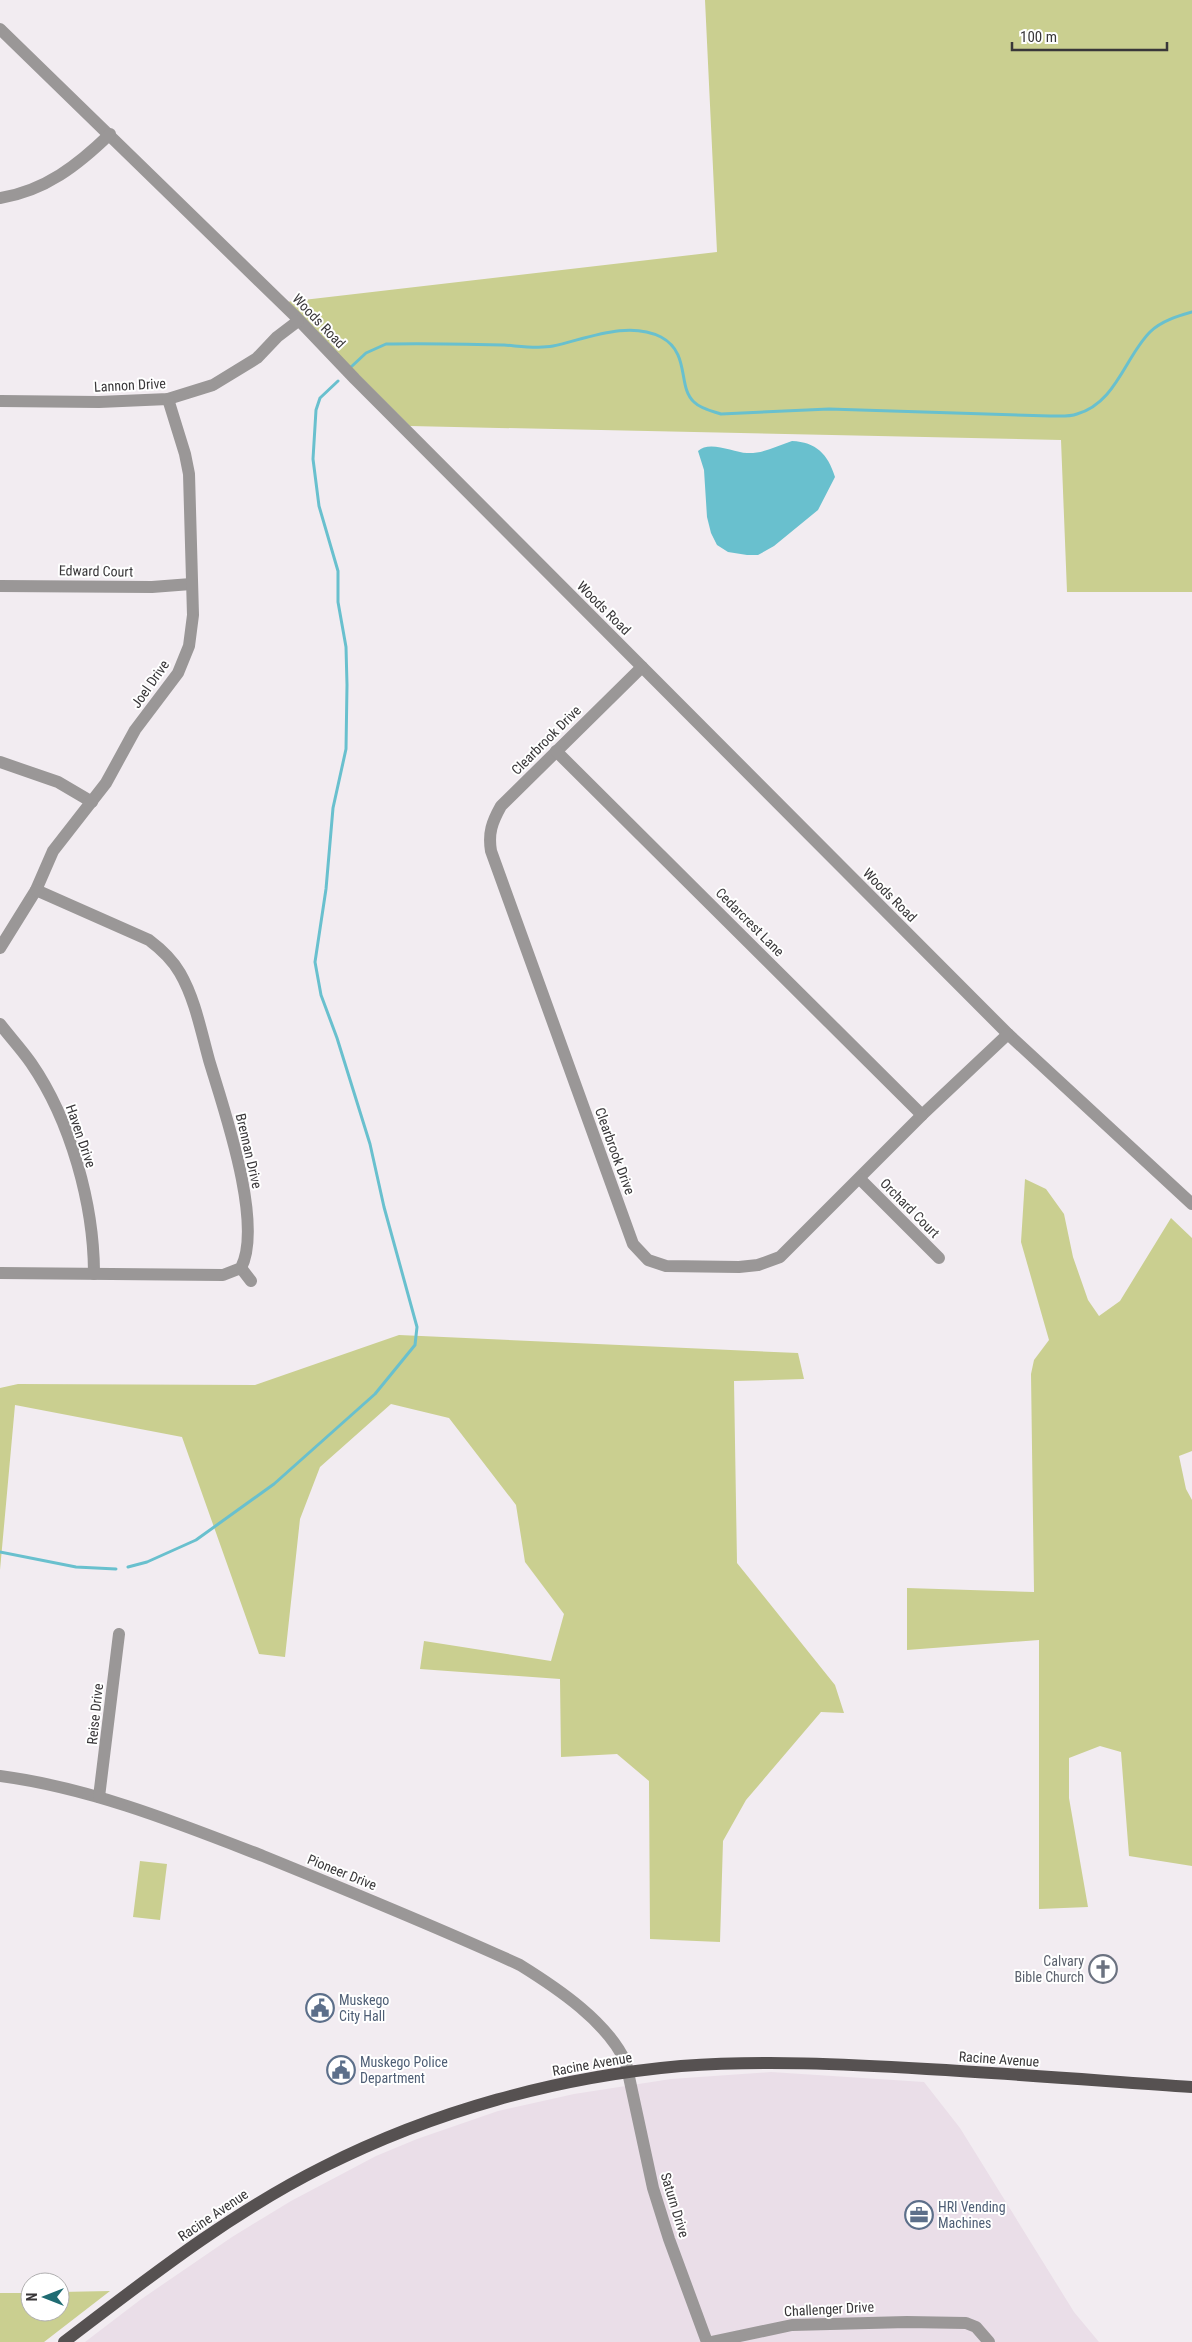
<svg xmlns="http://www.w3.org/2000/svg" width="1192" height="2342" font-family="'Roboto Condensed',sans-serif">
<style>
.built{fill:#eadee8}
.green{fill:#cacf90}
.water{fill:#69c0ce}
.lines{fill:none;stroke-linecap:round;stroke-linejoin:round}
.stream{stroke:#69c0ce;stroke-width:3}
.minor{stroke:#9a9797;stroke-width:12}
.major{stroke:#565151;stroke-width:12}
.labels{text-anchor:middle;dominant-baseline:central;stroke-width:4;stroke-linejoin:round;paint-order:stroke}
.street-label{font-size:14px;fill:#393739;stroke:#fff}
.worship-label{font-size:14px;fill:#5b616d;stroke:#fff;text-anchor:end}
.service-label{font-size:14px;fill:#4e5e75;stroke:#fff;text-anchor:start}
</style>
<rect width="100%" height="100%" fill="#f2ecf1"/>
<path class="built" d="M771,2072L924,2082L960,2128L1074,2312L1099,2342H85L140,2300L232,2237L291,2201L376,2156L417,2139L498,2111L574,2094L671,2079Z"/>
<g class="green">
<path d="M705,0H1192V592H1067L1061,440L410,426L286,302L717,252Z"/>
<path d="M1025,1179L1046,1189L1064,1214L1073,1257L1088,1300L1099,1316L1120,1301L1171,1218L1192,1238V1451L1179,1456L1186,1489L1192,1500V1866L1129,1856L1121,1752L1100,1746L1069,1758V1798L1088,1907L1039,1909V1640L907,1650V1588L1034,1592L1031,1374L1034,1360L1049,1340L1021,1242Z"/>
<path d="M399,1335L798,1353L804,1379L734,1381L737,1563L835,1685L844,1713L821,1712L746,1800L723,1841L720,1942L650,1939L649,1781L617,1754L561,1757L560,1679L420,1669L424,1641L551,1661L564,1614L525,1562L516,1505L449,1418L391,1404L320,1467L300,1519L285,1657L259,1654L182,1437L15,1405L0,1570V1388L18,1384L255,1385Z"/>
<path d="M140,1861L167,1864L160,1920L133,1917Z"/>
<path d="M110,2291L44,2342H0V2293H30V2312H60V2292Z"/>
</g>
<path class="water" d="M792,441C816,442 828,454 835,477L818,510L774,546L758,555H747L728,552L717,545L711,533L707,517L704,470L698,451C709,440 733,452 747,453C762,454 777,446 792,441Z"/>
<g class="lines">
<g class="stream">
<path d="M351,367L366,353L386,344C425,343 464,344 504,345C519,346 538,349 553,346C586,339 628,320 661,337C691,353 677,387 694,402C701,409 712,411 721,414L829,409L1050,416C1059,416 1069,417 1077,414C1116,403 1125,357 1150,332C1161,321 1178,316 1192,312"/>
<path d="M0,1552L76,1567L116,1569"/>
<path d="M128,1567L147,1562L196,1540L274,1484L375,1394L415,1345L417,1327L384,1207L370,1144L337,1038L321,995L315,962L326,889L333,808L346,749L347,685L346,647L338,602V571L319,506L313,459L316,410L320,398L338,381"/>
</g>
<g class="minor">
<path d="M0,29L294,315L355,379L1008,1034L1192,1204"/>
<path d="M0,198C45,191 78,165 110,134"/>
<path d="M0,401L99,402L168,399L213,385L257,358L277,337L298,321"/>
<path d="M0,586L152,587L191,584"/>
<path d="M642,667L501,806C492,822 488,833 491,851L633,1244L648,1260L666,1266L739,1267L758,1265L780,1257L922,1115L1008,1034"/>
<path d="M556,751L922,1115"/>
<path d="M0,762L58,782L92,802"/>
<path d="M0,948L36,890L53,851L106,783L135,730L178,673L189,646L193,615L189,474L185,454L168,399"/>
<path d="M0,1024C10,1037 22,1050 31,1063C71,1121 94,1205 94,1274"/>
<path d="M860,1179L939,1258"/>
<path d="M241,1268L251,1281"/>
<path d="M0,1273L223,1275L241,1268C264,1223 223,1107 209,1060C201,1031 195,999 180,973C172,959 161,949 149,940L36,890"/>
<path d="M0,1776C91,1788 178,1823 263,1856C349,1891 435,1926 520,1965C557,1988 608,2022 626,2063L653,2188L669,2239L707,2342"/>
<path d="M99,1797L119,1634"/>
<path d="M711,2342L792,2325L907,2322L966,2323L976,2327L989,2342"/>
</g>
<path class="major" d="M64,2342C147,2279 229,2214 323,2167C434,2111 557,2077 681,2066C763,2060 845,2064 927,2069C1016,2074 1104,2081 1192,2087"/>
</g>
<defs>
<symbol id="church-ring" viewBox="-11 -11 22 22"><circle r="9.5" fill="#fff" stroke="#6b7280" stroke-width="1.5"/><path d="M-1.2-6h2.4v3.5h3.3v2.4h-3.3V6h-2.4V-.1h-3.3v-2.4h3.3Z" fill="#6b7280"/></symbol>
<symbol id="civic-ring" viewBox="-11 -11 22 22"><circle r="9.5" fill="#fff" stroke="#5c6f8a" stroke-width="1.5"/><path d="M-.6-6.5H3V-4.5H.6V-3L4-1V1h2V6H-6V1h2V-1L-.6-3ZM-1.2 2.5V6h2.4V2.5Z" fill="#5c6f8a"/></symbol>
<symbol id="office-ring" viewBox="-11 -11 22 22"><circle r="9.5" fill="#fff" stroke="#5c6f8a" stroke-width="1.5"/><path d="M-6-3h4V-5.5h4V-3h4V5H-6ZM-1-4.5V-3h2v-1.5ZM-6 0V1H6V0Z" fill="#5c6f8a"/></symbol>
</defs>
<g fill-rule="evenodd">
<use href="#church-ring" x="1087" y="1953" width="32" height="32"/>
<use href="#civic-ring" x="304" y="1992" width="32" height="32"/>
<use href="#civic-ring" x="325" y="2054" width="32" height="32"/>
<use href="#office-ring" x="903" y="2199" width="32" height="32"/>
</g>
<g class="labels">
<g class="street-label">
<text transform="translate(319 321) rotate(46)">Woods Road</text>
<text transform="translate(130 385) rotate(-3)">Lannon Drive</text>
<text transform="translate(96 571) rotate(1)">Edward Court</text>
<text transform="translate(604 608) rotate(45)">Woods Road</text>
<text transform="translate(150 684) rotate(-55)">Joel Drive</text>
<text transform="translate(546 740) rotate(-45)">Clearbrook Drive</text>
<text transform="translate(890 895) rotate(45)">Woods Road</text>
<text transform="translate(750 922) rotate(45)">Cedarcrest Lane</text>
<text transform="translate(81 1136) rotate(71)">Haven Drive</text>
<text transform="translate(249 1151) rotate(77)">Brennan Drive</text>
<text transform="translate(615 1151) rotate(70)">Clearbrook Drive</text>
<text transform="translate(910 1208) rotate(45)">Orchard Court</text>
<text transform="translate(95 1714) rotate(-84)">Reise Drive</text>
<text transform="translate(342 1872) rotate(22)">Pioneer Drive</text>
<text transform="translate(999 2059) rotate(4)">Racine Avenue</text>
<text transform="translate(592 2064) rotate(-10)">Racine Avenue</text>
<text transform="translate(675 2205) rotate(73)">Saturn Drive</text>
<text transform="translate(213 2215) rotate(-34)">Racine Avenue</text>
<text transform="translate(829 2309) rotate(-3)">Challenger Drive</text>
</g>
<g class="worship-label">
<text x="1084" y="1961">Calvary<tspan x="1084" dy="16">Bible Church</tspan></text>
</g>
<g class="service-label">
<text x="339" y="2000">Muskego<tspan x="339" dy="16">City Hall</tspan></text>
<text x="360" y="2062">Muskego Police<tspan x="360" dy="16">Department</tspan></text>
<text x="938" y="2207">HRI Vending<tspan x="938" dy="16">Machines</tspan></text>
</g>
</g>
<g transform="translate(45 2297) rotate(270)"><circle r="24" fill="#ffffff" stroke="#b0afb0"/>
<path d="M0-4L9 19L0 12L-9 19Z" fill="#1f6b72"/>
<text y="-8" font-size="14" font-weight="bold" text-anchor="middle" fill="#393739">N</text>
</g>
<path d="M1012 42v8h155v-8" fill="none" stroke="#393739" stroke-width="2.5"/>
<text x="1020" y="42" font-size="15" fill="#393739" stroke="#ffffff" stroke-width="4" paint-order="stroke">100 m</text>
</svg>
